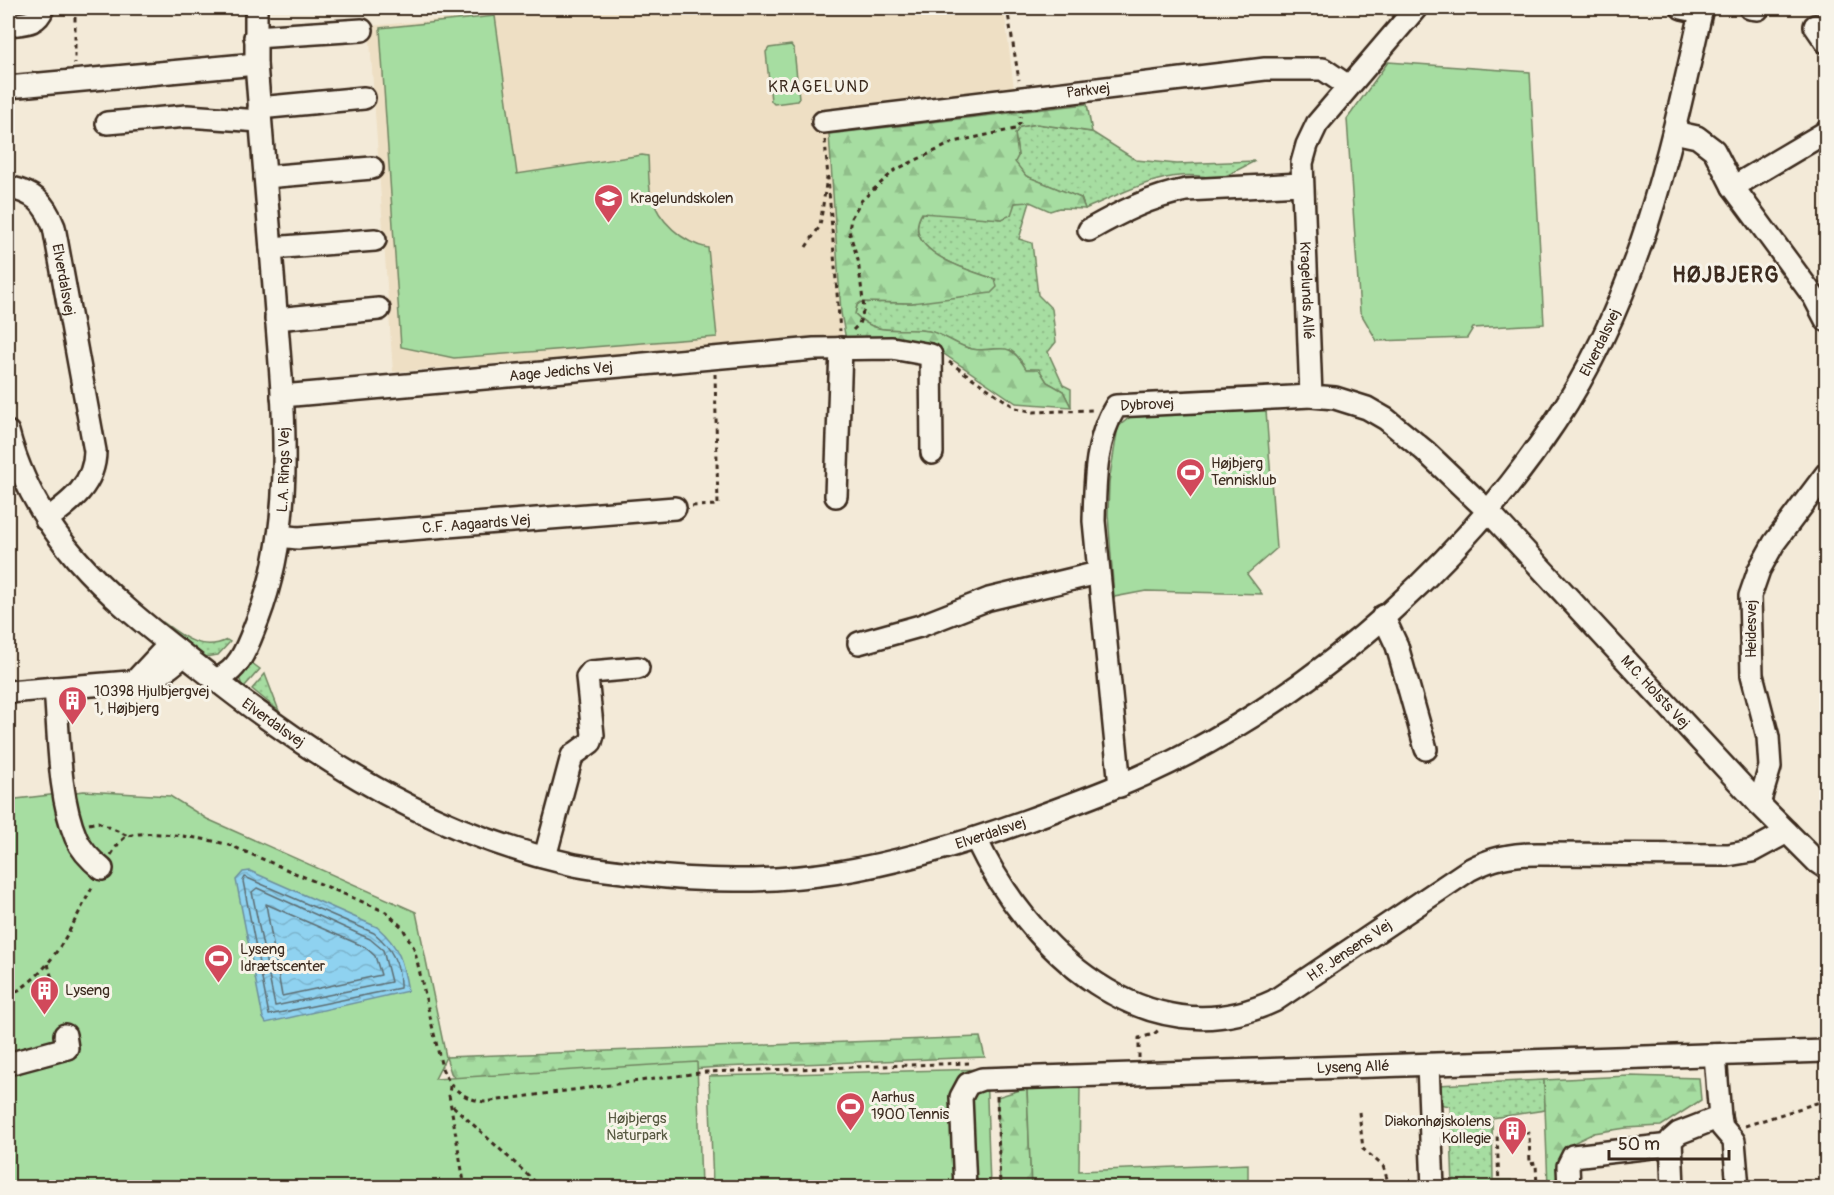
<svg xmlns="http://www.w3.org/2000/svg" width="1834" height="1195" font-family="Pangolin,sans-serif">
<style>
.built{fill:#eedfc4}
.grass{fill:url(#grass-dots);stroke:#708460;stroke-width:1.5}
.forest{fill:url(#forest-firs);stroke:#708460;stroke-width:1.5}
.green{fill:#a6dda1;stroke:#708460;stroke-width:1.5}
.water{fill:url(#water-waves);stroke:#6d8f9c;stroke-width:1.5}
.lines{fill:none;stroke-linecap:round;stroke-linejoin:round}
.shore{stroke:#5d6d72;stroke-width:1.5}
.minor-casing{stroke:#3b2a1e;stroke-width:26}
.path{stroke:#3b2a1e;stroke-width:3;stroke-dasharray:4.5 4.5;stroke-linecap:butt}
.minor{stroke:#f7f3e8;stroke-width:21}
.labels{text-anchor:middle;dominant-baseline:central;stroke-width:6;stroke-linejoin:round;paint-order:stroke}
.street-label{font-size:15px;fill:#3b2a1e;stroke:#f7f3e8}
.poi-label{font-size:15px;fill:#3b2a1e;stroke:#f7f3e8;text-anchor:start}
.park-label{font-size:15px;fill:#56573f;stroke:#f7f3e8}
.neighbourhood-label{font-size:16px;letter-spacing:1.5px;fill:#3b2a1e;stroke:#f7f3e8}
.district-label{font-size:21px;font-weight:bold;letter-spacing:1.5px;fill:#3b2a1e;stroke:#f7f3e8}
</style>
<defs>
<pattern id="grass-dots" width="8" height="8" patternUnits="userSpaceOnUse" patternTransform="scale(1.5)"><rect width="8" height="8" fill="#a6dda1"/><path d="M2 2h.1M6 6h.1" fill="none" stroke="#90be8a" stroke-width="1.8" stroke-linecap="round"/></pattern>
<pattern id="forest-firs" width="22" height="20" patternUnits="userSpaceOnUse" patternTransform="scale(1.5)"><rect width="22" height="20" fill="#a6dda1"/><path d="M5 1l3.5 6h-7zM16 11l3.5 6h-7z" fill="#90be8a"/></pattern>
<pattern id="water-waves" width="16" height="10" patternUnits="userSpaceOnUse" patternTransform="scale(1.5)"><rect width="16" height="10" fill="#8fd2f0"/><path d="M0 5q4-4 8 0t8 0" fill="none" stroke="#7cb4cd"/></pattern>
</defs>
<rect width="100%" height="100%" fill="#f3ead8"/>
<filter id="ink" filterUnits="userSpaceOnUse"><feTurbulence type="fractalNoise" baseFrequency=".0167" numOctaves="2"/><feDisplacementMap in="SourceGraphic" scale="12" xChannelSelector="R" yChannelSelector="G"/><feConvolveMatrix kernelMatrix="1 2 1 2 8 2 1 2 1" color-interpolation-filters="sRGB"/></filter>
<g filter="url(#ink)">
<path class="built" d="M570,8H1004L1016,105L829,127L842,336L393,372L369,26Z"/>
<g class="grass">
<path d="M1037,124L1092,132L1136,160L1177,164L1255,161L1218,180C1173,165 1126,191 1085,209L1081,198L1026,176L1014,162L1018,156L1015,133L1020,127Z"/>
<path d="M1025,201L1030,202L1019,239L1032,243L1038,295L1052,309L1056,342L1048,352L1063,385L1071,389V407L1063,391L1047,382L1039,370L1026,369C1007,336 999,354 971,349C957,346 944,334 928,331C899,326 878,338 855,314L857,305L861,302L912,303L995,279C970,271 899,251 922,213L928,212L1002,219L1015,203Z"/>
<path d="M163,622C183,637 202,652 227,640L230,642L218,655L204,657L161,625Z"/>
<path d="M245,658L260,669L243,688L238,675Z"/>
<path d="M265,674L279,711L252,689Z"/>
<path d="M1544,1080L1545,1110L1492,1118L1493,1180H1511V1187H1453L1450,1106L1440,1104L1437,1085Z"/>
</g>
<g class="forest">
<path d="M1087,104L1092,132L1037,124L1020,127L1015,134L1018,156L1015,162L1026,176L1081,198L1085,209L1059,208L1050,211L1030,202L1015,203L1011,215L1002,219L922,213C899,251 970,271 995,279L997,287L991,293L912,303L861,302L857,305L855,314C878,338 899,326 929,331C944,334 957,346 972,349C1001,354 1007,336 1026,369H1039L1047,382L1063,391L1071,407L1016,403L932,346L846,340L841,313L829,134Z"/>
<path d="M980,1037L985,1057L721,1067L459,1085L451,1073L446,1057Z"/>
<path d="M1629,1076L1699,1078L1701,1100L1661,1126L1626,1128L1594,1133L1571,1144L1563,1155L1565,1187H1548L1544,1080Z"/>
<path d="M1027,1088L1031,1187H1000L997,1097Z"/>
</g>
<g class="green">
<path d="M495,16L517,174L642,155L648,156C649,169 648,183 651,195C658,221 683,243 708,248L717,337L454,358L401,347L380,28Z"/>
<path d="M791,45L794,49L799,98L797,101L774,104L771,101L766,52L769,48Z"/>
<path d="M1388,62L1530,72L1544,324L1473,328L1467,338L1377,341L1360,312L1347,119Z"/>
<path d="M1266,410L1276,549L1247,574L1262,594L1146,591L1114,597L1108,514L1109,482L1118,427L1130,417Z"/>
<path d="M84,791L170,796L207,819L416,912L446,1057L435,1079L697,1062L701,1187L8,1188V800Z"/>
<path d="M986,1069L990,1187H713L709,1076Z"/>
<path d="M1080,1087L1079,1171L1248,1164V1187H1031L1027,1088Z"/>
</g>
<path class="water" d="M250,871L377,927C400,947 403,962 408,991L266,1023L263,1018L236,880L243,872Z"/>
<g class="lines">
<g class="shore">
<path d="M245,877L374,933C391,947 401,964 400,988L269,1015L243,881Z"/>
<path d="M257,888L370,939L383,950L391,982L275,1006L252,892Z"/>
<path d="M266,904L365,947L375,956L381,975L282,996Z"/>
</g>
<defs>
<g id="minor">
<path id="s1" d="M1416,8L1317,124L1307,145L1302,163L1311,396L1335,398L1367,408L1386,419L1425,451L1489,512L1759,804L1817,862L1826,868"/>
<path d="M1682,8L1701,12"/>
<path d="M1750,8L1758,9"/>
<path d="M8,25C24,23 37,25 43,8"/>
<path d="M1815,26L1826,42"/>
<path d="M255,37L362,30"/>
<path d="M8,87L256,64"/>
<path d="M259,108L364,98"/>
<path id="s2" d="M823,122L1265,69H1323L1348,86"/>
<path d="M107,123L187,116L260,121"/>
<path d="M1674,132L1697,137L1714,150L1733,187L1814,297L1826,320"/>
<path d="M265,177L372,168"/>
<path id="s3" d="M8,187C34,193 44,201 54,227L95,451C95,484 71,502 46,520"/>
<path d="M1733,187L1826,132"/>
<path d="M1089,230C1121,212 1150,197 1186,190L1301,184"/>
<path d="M271,248L375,240"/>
<path d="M276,319L379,309"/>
<path id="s4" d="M282,396L814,349L892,348L931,355L932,453"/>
<path id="s5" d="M8,432C35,534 105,594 184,655C212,677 239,699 268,719C361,786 456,838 570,864C592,869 616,871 639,874C785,892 889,870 1026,821C1081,801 1136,781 1187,754C1333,677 1464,559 1555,422C1639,297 1670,152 1702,8"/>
<path d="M836,496L841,348"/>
<path id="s6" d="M279,536L298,538L675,508"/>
<path d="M1383,616L1397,646L1426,749"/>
<path d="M859,643L920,626L989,599L1098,573"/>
<path id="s7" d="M216,679C241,671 249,641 258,619C297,517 283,405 275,299C269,221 262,142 256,64V8"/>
<path d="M55,688C59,733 58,796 76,838C81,850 92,861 102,869"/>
<path d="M8,692L129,682C149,678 160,676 176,662V649L164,650L135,681"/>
<path id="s8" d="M1120,786L1094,521C1095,482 1095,439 1116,406L1311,396"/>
<path d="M1759,804L1770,767L1768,737L1752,675L1750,596L1759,570L1774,543L1826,474"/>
<path id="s9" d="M976,839C1027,948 1146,1061 1274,1001L1469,870C1492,858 1511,854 1537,854L1728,855L1752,851L1787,832"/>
<path d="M545,857L572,756L591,742L593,735L587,677L591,672L638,668"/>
<path d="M8,1064L67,1048L65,1035"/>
<path d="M1428,1065L1433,1188"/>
<path d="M1720,1117L1722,1127L1734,1141L1738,1188"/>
<path id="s10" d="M965,1188L961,1097L968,1084L982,1079L1826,1051"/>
<path d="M1569,1188L1568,1166L1573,1156L1670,1145"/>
<path d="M1673,1188L1671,1140L1679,1133L1720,1117L1715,1055"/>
</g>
</defs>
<use href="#minor" class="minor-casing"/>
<g class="path">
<path d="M75,8V64"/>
<path d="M1007,8L1019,80"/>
<path d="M825,140L840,331"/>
<path d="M806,247L820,226L827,177"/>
<path d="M853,330L859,324L864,309L858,260L849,231L851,218L861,201L895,170L954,142L1015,129L1020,123V116"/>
<path d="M949,362L1016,408L1034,412L1093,410"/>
<path d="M692,506L718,505L715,374"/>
<path d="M89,824L98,822L128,836"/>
<path d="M111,855C115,849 119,841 126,837C143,828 213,839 232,846L386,912L402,927L414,948L442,1068C451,1089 462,1098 484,1102L706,1072L969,1063"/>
<path d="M48,964L57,998"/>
<path d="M8,996C53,974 71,926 94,884"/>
<path d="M1139,1058V1038L1154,1034L1161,1028"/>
<path d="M450,1086L449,1095L465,1188"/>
<path d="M997,1096L1000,1188"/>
<path d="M453,1106L542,1188"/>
<path d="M1359,1112L1363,1149L1383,1166L1390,1188"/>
<path d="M1745,1126L1826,1100"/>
<path d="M1499,1186L1497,1133H1529L1530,1164L1536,1163L1537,1188"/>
<path d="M1457,1188L1511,1186"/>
</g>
<use href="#minor" class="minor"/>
</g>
</g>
<defs>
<symbol id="school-pin" viewBox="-11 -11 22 30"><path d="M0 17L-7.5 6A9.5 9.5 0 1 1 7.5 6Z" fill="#d1495b" stroke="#f7f3e8"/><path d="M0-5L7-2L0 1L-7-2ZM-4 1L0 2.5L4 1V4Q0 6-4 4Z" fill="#fff"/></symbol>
<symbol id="stadium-pin" viewBox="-11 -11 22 30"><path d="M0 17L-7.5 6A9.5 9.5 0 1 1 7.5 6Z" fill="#d1495b" stroke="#f7f3e8"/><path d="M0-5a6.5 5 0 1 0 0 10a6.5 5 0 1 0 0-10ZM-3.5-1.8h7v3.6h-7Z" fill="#fff"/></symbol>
<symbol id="building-pin" viewBox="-11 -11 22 30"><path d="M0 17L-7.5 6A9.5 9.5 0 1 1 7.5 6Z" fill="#d1495b" stroke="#f7f3e8"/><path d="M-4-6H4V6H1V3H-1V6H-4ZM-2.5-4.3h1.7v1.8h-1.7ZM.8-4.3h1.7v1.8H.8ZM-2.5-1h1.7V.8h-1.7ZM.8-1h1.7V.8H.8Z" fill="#fff"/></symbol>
</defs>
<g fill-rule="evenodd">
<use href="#school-pin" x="592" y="182" width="33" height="45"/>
<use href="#stadium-pin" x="1174" y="456" width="33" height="45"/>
<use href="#building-pin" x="56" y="684" width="33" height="45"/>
<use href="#stadium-pin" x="202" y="942" width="33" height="45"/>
<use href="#building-pin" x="28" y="974" width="33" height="45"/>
<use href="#stadium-pin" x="834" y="1090" width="33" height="45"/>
<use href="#building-pin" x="1496" y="1114" width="33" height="45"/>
</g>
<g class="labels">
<g class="street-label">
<text stroke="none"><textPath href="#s2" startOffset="267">Parkvej</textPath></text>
<text stroke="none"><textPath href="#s3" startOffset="118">Elverdalsvej</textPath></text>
<text stroke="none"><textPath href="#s1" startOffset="322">Kragelunds Allé</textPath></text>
<text stroke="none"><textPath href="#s5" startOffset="1964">Elverdalsvej</textPath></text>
<text stroke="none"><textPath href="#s4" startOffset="280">Aage Jedichs Vej</textPath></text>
<text stroke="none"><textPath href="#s8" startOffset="416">Dybrovej</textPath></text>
<text stroke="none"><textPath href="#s7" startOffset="228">L.A. Rings Vej</textPath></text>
<text stroke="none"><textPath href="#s6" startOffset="198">C.F. Aagaards Vej</textPath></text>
<text transform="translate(1751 629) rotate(-90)">Heidesvej</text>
<text stroke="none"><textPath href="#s1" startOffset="891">M.C. Holsts Vej</textPath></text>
<text stroke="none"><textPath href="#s5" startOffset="402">Elverdalsvej</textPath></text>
<text stroke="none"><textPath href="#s5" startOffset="1160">Elverdalsvej</textPath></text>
<text stroke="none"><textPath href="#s9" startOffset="468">H.P. Jensens Vej</textPath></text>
<text stroke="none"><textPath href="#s10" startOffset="492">Lyseng Allé</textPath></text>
</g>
<g class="poi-label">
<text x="630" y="198">Kragelundskolen</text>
<text x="1211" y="463">Højbjerg<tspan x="1211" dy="17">Tennisklub</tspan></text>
<text x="94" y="691">10398 Hjulbjergvej<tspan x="94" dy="17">1, Højbjerg</tspan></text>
<text x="240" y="949">Lyseng<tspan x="240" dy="17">Idrætscenter</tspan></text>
<text x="65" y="990">Lyseng</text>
<text x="871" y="1097">Aarhus<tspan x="871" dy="17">1900 Tennis</tspan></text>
<text x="1491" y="1121" text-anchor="end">Diakonhøjskolens<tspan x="1491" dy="17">Kollegie</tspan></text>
</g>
<g class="park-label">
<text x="637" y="1118">Højbjergs<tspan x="637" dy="17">Naturpark</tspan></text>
</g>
<g class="neighbourhood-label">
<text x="819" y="87">KRAGELUND</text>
</g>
<g class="district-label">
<text x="1726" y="275">HØJBJERG</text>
</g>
</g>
<rect width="1834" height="1195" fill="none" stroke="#f7f3e8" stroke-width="30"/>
<rect x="15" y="15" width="1804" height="1165" fill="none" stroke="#3b2a1e" stroke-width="2" filter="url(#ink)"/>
<path d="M1609 1150v9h120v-9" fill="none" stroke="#3b2a1e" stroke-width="3"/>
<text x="1618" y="1150" font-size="18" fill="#3b2a1e" stroke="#f7f3e8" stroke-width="4.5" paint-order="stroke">50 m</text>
</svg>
